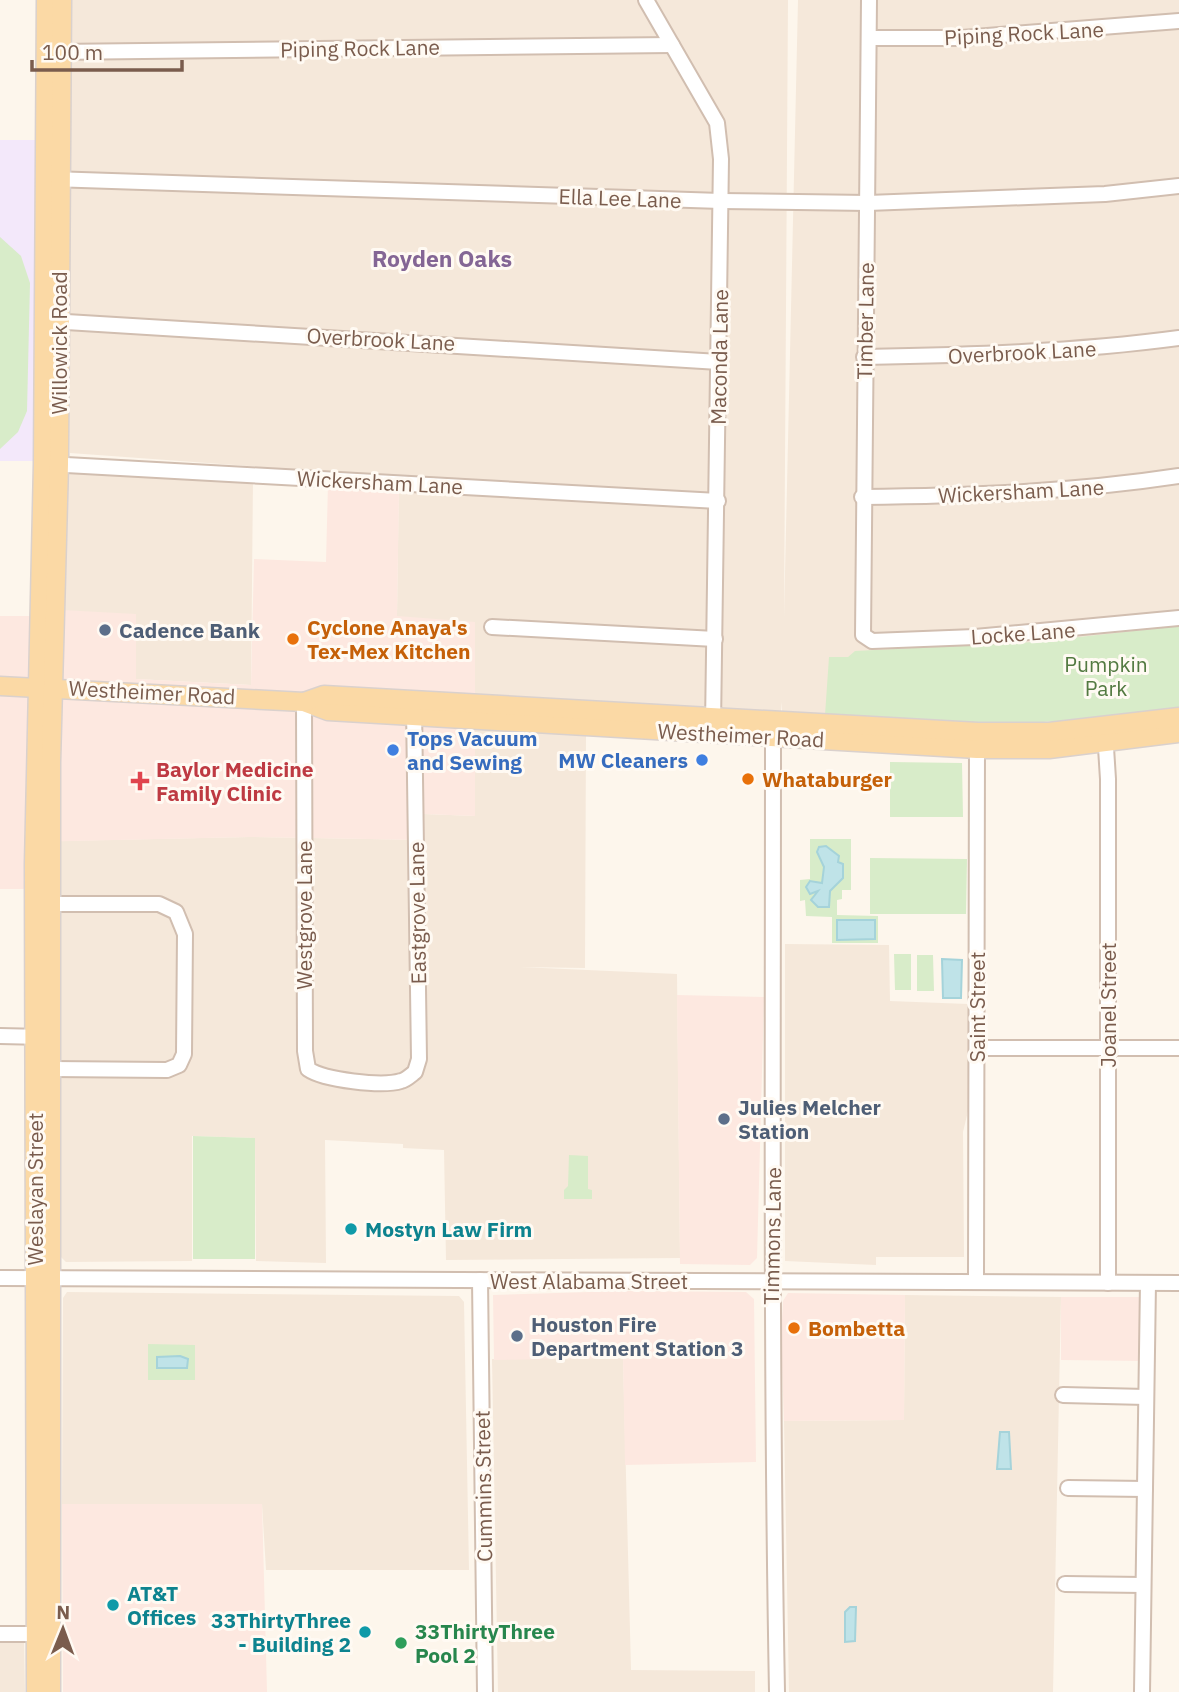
<svg xmlns="http://www.w3.org/2000/svg" width="1179" height="1692" font-family="'IBM Plex Sans',sans-serif">
<style>
.residential{fill:#f5e8da}
.commercial{fill:#fde8e0}
.education{fill:#f3e8fa}
.green{fill:#d8ecc9}
.water{fill:#bfe3e8;stroke:#a5d3da;stroke-width:2}
.lines{fill:none;stroke-linecap:round;stroke-linejoin:round}
.minor-casing{stroke:#d1beb0;stroke-width:18}
.major-casing{stroke:#dad1cd;stroke-width:21}
.minor{stroke:#fff;stroke-width:14}
.major{stroke:#fbd9a5;stroke-width:18}
.service-dot{fill:#5c6f8a;stroke:#fffaf3;stroke-width:2.5}
.food-dot{fill:#e8710a;stroke:#fffaf3;stroke-width:2.5}
.shop-dot{fill:#3f7fe0;stroke:#fffaf3;stroke-width:2.5}
.health-dot{fill:#e0444e;stroke:#fffaf3;stroke-width:2.5}
.culture-dot{fill:#0f9aa8;stroke:#fffaf3;stroke-width:2.5}
.leisure-dot{fill:#2e9e5b;stroke:#fffaf3;stroke-width:2.5}
.labels{text-anchor:middle;dominant-baseline:central;stroke-width:6;stroke-linejoin:round;paint-order:stroke}
.street-label{font-size:21px;fill:#7a5c4d;stroke:#fffaf3}
.food-label{font-size:21px;font-weight:bold;fill:#c56008;stroke:#fffaf3;text-anchor:start}
.service-label{font-size:21px;font-weight:bold;fill:#4e5e75;stroke:#fffaf3;text-anchor:start}
.park-label{font-size:21px;fill:#537a41;stroke:#fffaf3}
.shop-label{font-size:21px;font-weight:bold;fill:#366cbe;stroke:#fffaf3;text-anchor:start}
.health-label{font-size:21px;font-weight:bold;fill:#be3a42;stroke:#fffaf3;text-anchor:start}
.culture-label{font-size:21px;font-weight:bold;fill:#0d838f;stroke:#fffaf3;text-anchor:start}
.leisure-label{font-size:21px;font-weight:bold;fill:#27864d;stroke:#fffaf3;text-anchor:start}
.neighbourhood-label{font-size:23px;font-weight:bold;fill:#846695;stroke:#fffaf3}
</style>
<rect width="100%" height="100%" fill="#fdf6ec"/>
<g class="residential">
<path d="M69,0H788L784,618L798,0H1179V706L832,714L782,711V702L781,711L473,697L397,616L399,477L70,453Z"/>
<path d="M64,469L253,479L251,685L136,679L62,610Z"/>
<path d="M473,725L586,734L585,968L520,967L677,974L680,1258L446,1260L444,1150L403,1148V1144L325,1140L326,1263L256,1261L255,1138L192,1136V1261L66,1262L60,1256L59,841L249,837L425,840L424,814L475,816Z"/>
<path d="M785,944L889,945L890,1001L968,1004L969,1107L963,1132L964,1257H876V1265L785,1261Z"/>
<path d="M67,1292L459,1296L464,1302L469,1570H266L262,1504H62L63,1298Z"/>
<path d="M905,1295L1061,1297L1053,1692H789L784,1421L904,1420Z"/>
<path d="M623,1358L631,1670L755,1671V1692H498L492,1359Z"/>
<path d="M0,1641H24L25,1692H0Z"/>
</g>
<g class="commercial">
<path d="M328,484L399,488L397,616L475,622V816L424,814L425,840L249,837L29,842V889H0V616H34L62,610L136,614V679L251,685L254,559L326,562Z"/>
<path d="M677,995L764,997L757,1258L750,1265L680,1264Z"/>
<path d="M622,1291L746,1292L754,1299L756,1462L625,1465L623,1358L494,1360L493,1295Z"/>
<path d="M788,1293L905,1295L904,1420L784,1421L781,1339L783,1301Z"/>
<path d="M1061,1297H1140L1141,1361L1061,1360Z"/>
<path d="M62,1504H262L267,1692H63Z"/>
</g>
<path class="education" d="M0,140H41L37,461H0Z"/>
<g class="green">
<path d="M0,237L21,256L30,283L27,411L18,432L0,449Z"/>
<path d="M1179,626V707L1105,718L1011,724L825,715L829,657H848L855,651L1034,642Z"/>
<path d="M890,762L962,763L963,817H890Z"/>
<path d="M810,839H851V890H842V899L837,900V915L878,916V943H832V917L806,916L805,900L800,901V880L810,879Z"/>
<path d="M870,858L967,859L966,914H870Z"/>
<path d="M894,954H911V990H895Z"/>
<path d="M917,955H933L934,991H917Z"/>
<path d="M193,1136L255,1138V1259H193Z"/>
<path d="M569,1155L588,1156V1189L592,1190V1199H564V1190L568,1186Z"/>
<path d="M148,1344L195,1345V1380H148Z"/>
</g>
<g class="water">
<path d="M826,846L839,856L838,862L843,864V878L830,891L829,907H818L811,900L818,891L810,894L806,887L810,881L822,883L824,867L817,852L819,847Z"/>
<path d="M837,920H875V939L837,940Z"/>
<path d="M942,959L962,960L961,998H943Z"/>
<path d="M180,1356L188,1359L187,1368H157V1357Z"/>
<path d="M1000,1432H1009L1011,1469H997Z"/>
<path d="M850,1607H856L855,1641L845,1642V1612Z"/>
</g>
<g class="lines">
<defs>
<g id="minor">
<path d="M646,0L717,123L721,159L713,725"/>
<path d="M869,0L863,635L872,641L975,637L1179,618"/>
<path d="M869,38H962L1179,21"/>
<path d="M54,52L672,45"/>
<path d="M51,179L721,201L868,203L1105,194L1179,186"/>
<path d="M50,321L719,362"/>
<path d="M864,357C970,355 1074,352 1179,338"/>
<path d="M48,464L718,501"/>
<path d="M862,497C968,496 1074,492 1179,476"/>
<path d="M492,627L715,639"/>
<path d="M304,702L305,1051L308,1069C324,1080 382,1087 401,1081C406,1080 411,1075 415,1072L419,1059L414,708"/>
<path d="M1105,732L1108,779V1283"/>
<path d="M773,737C773,1056 771,1374 777,1692"/>
<path d="M43,904H159L176,912L185,934L184,1054L179,1065L167,1070L51,1069"/>
<path d="M0,1036L43,1037"/>
<path d="M977,1048H1179"/>
<path d="M0,1278L1179,1283"/>
<path d="M480,1280L485,1692"/>
<path d="M976,1282L977,741"/>
<path d="M1063,1395L1146,1397"/>
<path d="M1068,1488L1145,1489"/>
<path d="M1065,1584L1143,1585"/>
<path d="M0,1634H44"/>
<path d="M1142,1692L1148,1283"/>
</g>
<g id="major">
<path d="M0,686L304,702L328,711L977,749H1049L1179,733"/>
<path d="M304,702L324,695L978,732H1049L1179,717"/>
<path d="M36,1692L34,864L43,464L46,0"/>
<path d="M51,1692V762L59,464L62,0"/>
</g>
</defs>
<use href="#minor" class="minor-casing"/>
<use href="#major" class="major-casing"/>
<use href="#minor" class="minor"/>
<use href="#major" class="major"/>
</g>
<g class="service-dot">
<circle cx="105" cy="630" r="7"/>
<circle cx="724" cy="1119" r="7"/>
<circle cx="517" cy="1336" r="7"/>
</g>
<g class="food-dot">
<circle cx="293" cy="639" r="7"/>
<circle cx="748" cy="779" r="7"/>
<circle cx="794" cy="1328" r="7"/>
</g>
<g class="shop-dot">
<circle cx="393" cy="750" r="7"/>
<circle cx="702" cy="760" r="7"/>
</g>
<path class="health-dot" d="M136.5 770.5h7v7h7v7h-7v7h-7v-7h-7v-7h7z"/>
<g class="culture-dot">
<circle cx="351" cy="1229" r="7"/>
<circle cx="113" cy="1605" r="7"/>
<circle cx="365" cy="1632" r="7"/>
</g>
<circle class="leisure-dot" cx="401" cy="1643" r="7"/>
<g class="labels">
<g class="street-label">
<text transform="translate(1024 33) rotate(-3)">Piping Rock Lane</text>
<text transform="translate(360 48) rotate(-1)">Piping Rock Lane</text>
<text transform="translate(620 198) rotate(2)">Ella Lee Lane</text>
<text transform="translate(865 321) rotate(-89)">Timber Lane</text>
<text transform="translate(381 339) rotate(3)">Overbrook Lane</text>
<text transform="translate(59 343) rotate(-90)">Willowick Road</text>
<text transform="translate(1022 352) rotate(-3)">Overbrook Lane</text>
<text transform="translate(719 357) rotate(-89)">Maconda Lane</text>
<text transform="translate(380 482) rotate(3)">Wickersham Lane</text>
<text transform="translate(1021 491) rotate(-3)">Wickersham Lane</text>
<text transform="translate(1023 633) rotate(-4)">Locke Lane</text>
<text transform="translate(152 692) rotate(3)">Westheimer Road</text>
<text transform="translate(741 735) rotate(3)">Westheimer Road</text>
<text transform="translate(417 913) rotate(-91)">Eastgrove Lane</text>
<text transform="translate(304 915) rotate(-90)">Westgrove Lane</text>
<text transform="translate(1108 1005) rotate(-90)">Joanel Street</text>
<text transform="translate(977 1007) rotate(-90)">Saint Street</text>
<text transform="translate(35 1189) rotate(-90)">Weslayan Street</text>
<text transform="translate(772 1236) rotate(-89)">Timmons Lane</text>
<text x="589" y="1281">West Alabama Street</text>
<text transform="translate(483 1486) rotate(-91)">Cummins Street</text>
</g>
<g class="food-label">
<text x="307" y="627">Cyclone Anaya's<tspan x="307" dy="24">Tex-Mex Kitchen</tspan></text>
<text x="762" y="779">Whataburger</text>
<text x="808" y="1328">Bombetta</text>
</g>
<g class="service-label">
<text x="119" y="630">Cadence Bank</text>
<text x="738" y="1107">Julies Melcher<tspan x="738" dy="24">Station</tspan></text>
<text x="531" y="1324">Houston Fire<tspan x="531" dy="24">Department Station 3</tspan></text>
</g>
<g class="park-label">
<text x="1106" y="664">Pumpkin<tspan x="1106" dy="24">Park</tspan></text>
</g>
<g class="shop-label">
<text x="407" y="738">Tops Vacuum<tspan x="407" dy="24">and Sewing</tspan></text>
<text x="688" y="760" text-anchor="end">MW Cleaners</text>
</g>
<g class="health-label">
<text x="156" y="769">Baylor Medicine<tspan x="156" dy="24">Family Clinic</tspan></text>
</g>
<g class="culture-label">
<text x="365" y="1229">Mostyn Law Firm</text>
<text x="127" y="1593">AT&amp;T<tspan x="127" dy="24">Offices</tspan></text>
<text x="351" y="1620" text-anchor="end">33ThirtyThree<tspan x="351" dy="24">- Building 2</tspan></text>
</g>
<g class="leisure-label">
<text x="415" y="1631">33ThirtyThree<tspan x="415" dy="24">Pool 2</tspan></text>
</g>
<g class="neighbourhood-label">
<text x="442" y="258">Royden Oaks</text>
</g>
</g>
<g transform="translate(63 1629) rotate(1)" stroke="#fffaf3" stroke-width="5" paint-order="stroke">
<path d="M0-5L12 26L0 18L-12 26Z" fill="#7a5c4d"/>
<text y="-10" font-size="19" font-weight="bold" text-anchor="middle" fill="#7a5c4d">N</text>
</g>
<path d="M32 60v10h150v-10" fill="none" stroke="#7a5c4d" stroke-width="3.5"/>
<text x="42" y="60" font-size="21" fill="#7a5c4d" stroke="#fffaf3" stroke-width="5" paint-order="stroke">100 m</text>
</svg>
